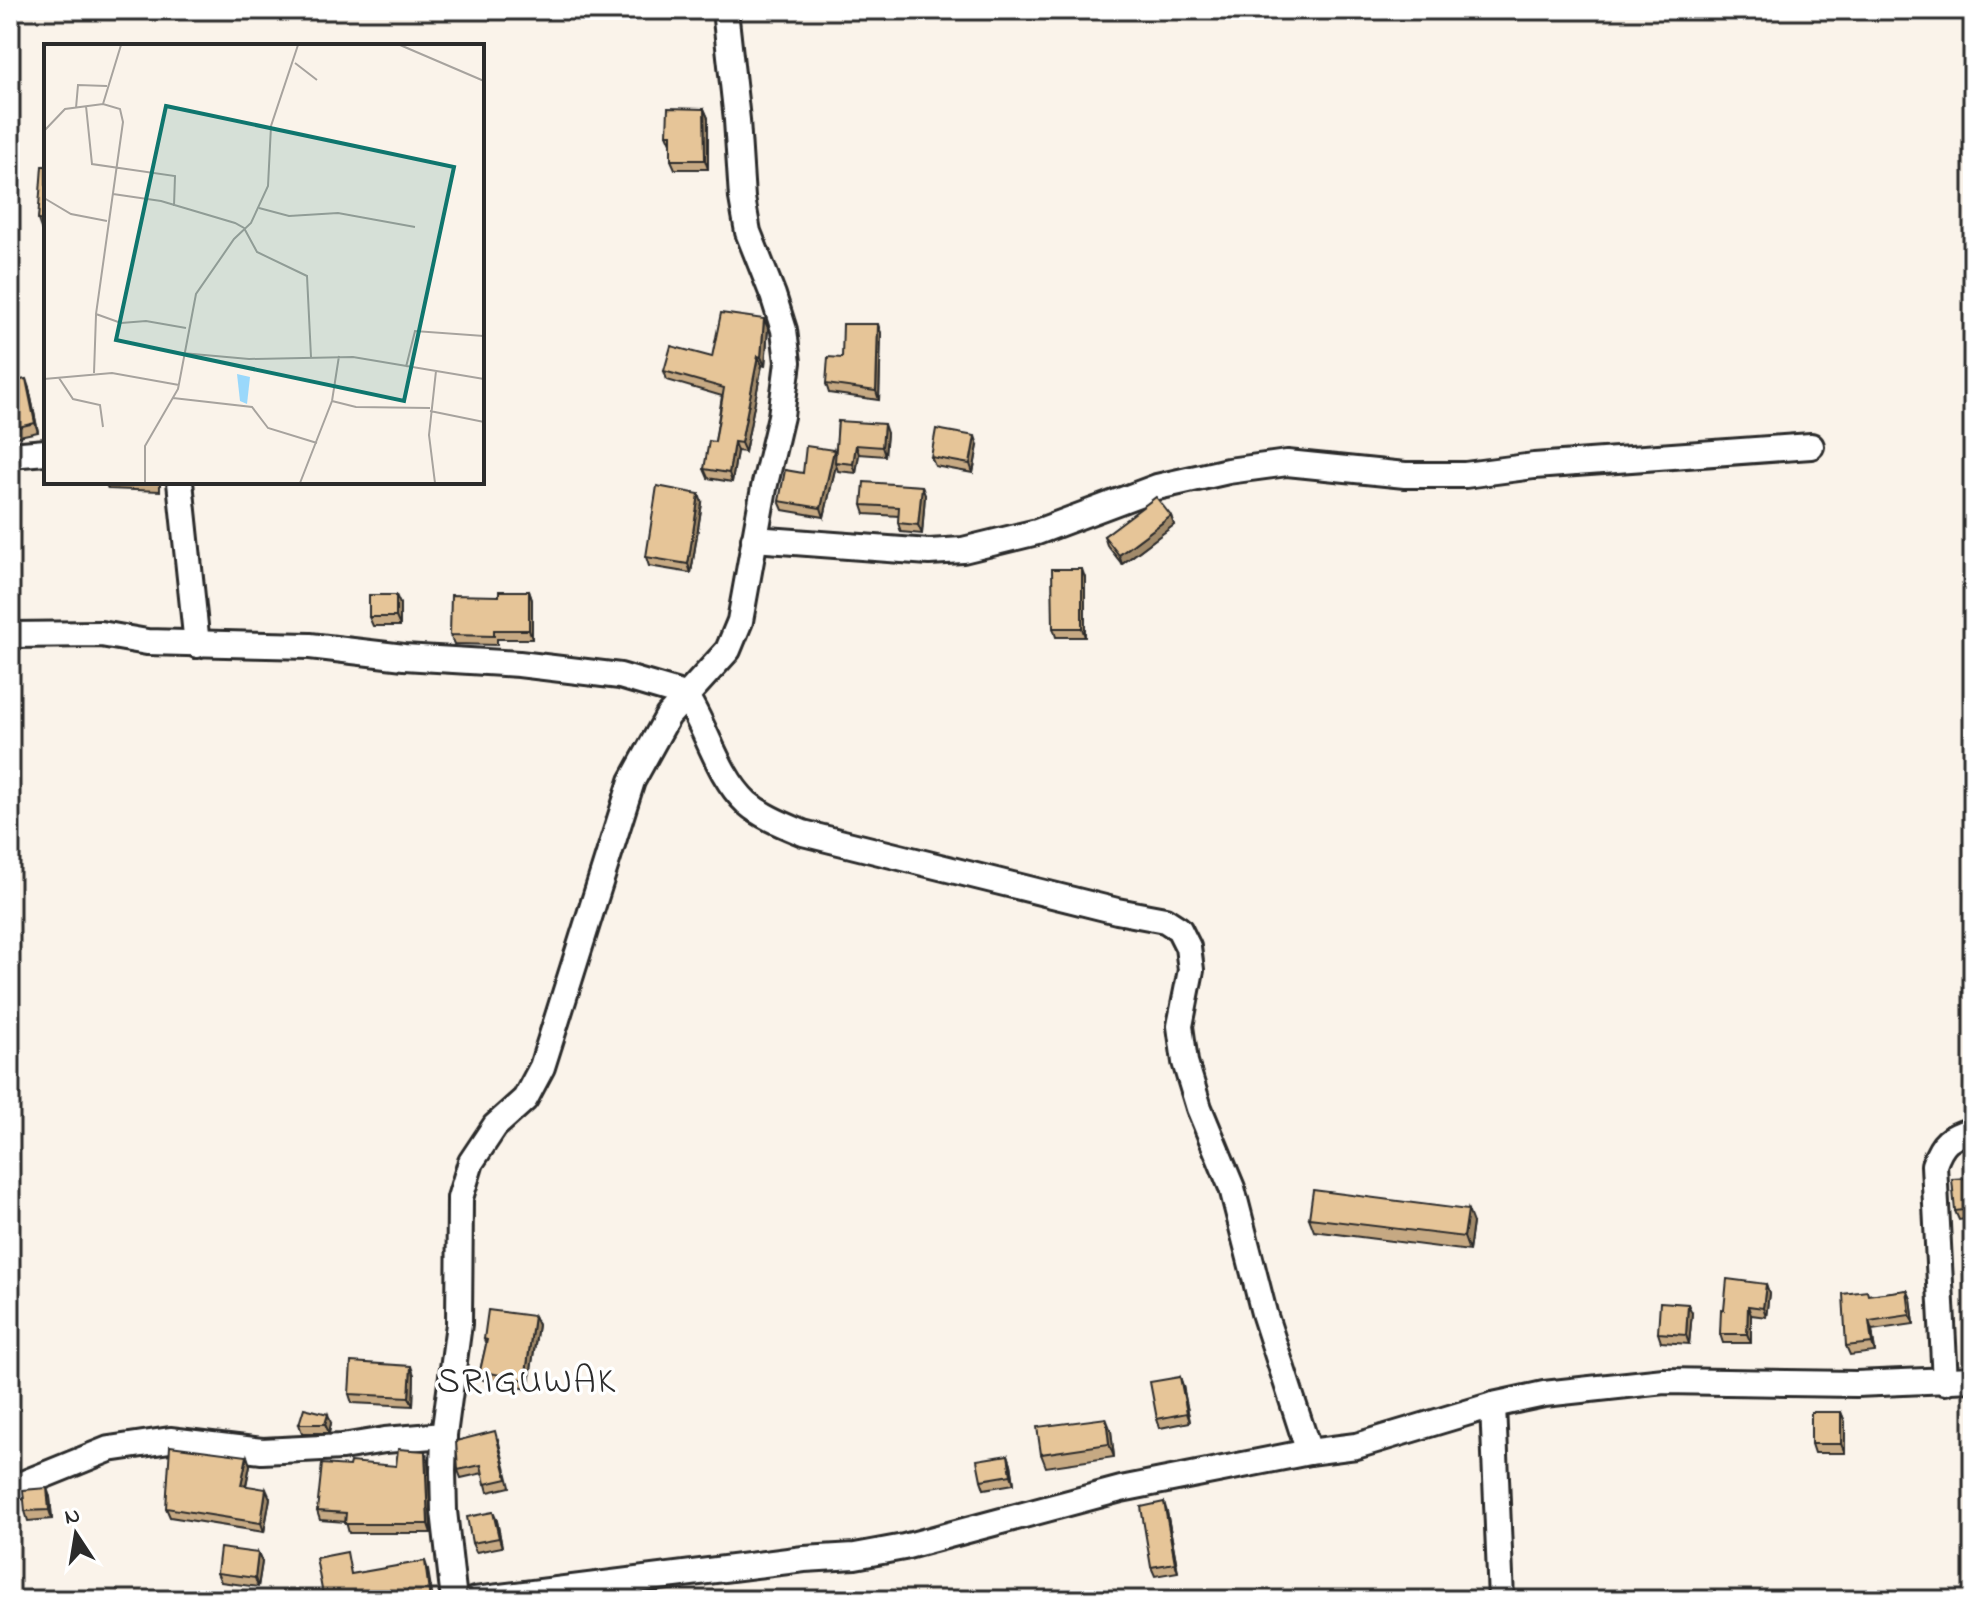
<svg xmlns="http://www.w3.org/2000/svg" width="1983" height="1610" font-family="'Indie Flower',sans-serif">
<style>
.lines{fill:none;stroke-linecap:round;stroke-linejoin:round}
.minor-casing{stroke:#2b2b2b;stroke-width:30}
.minor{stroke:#fff;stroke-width:24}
.wall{fill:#c6a983;stroke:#2b2b2b;stroke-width:2}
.shaded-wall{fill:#a18a6a;stroke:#2b2b2b;stroke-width:2}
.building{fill:#e6c598;stroke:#2b2b2b;stroke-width:2}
.labels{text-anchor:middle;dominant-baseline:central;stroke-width:7;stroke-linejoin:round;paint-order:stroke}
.quarter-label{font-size:36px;letter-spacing:2px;fill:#2b2b2b;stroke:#fff}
.inset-road{fill:none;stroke:#a7a39e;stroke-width:2}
.view{fill:#0f766e;fill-opacity:0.15;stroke:#0f766e;stroke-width:4}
.inset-edge{fill:none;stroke:#2b2b2b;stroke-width:4}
</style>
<rect width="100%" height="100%" fill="#faf3ea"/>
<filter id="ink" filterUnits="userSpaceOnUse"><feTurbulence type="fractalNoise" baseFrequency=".0125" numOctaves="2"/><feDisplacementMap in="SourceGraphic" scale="16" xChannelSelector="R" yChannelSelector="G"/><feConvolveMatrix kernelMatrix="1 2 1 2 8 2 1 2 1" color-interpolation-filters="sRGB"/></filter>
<g filter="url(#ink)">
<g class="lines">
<defs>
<g id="minor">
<path d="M10,455L46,452"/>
<path d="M180,482L197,645"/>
<path d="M754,539L929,552L963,550L1037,532L1157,487L1228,471L1287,463L1405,475H1465L1534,466L1811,446"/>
<path d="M10,635L101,634L147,642L310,646L404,657L519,664L620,676L685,695C707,728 717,775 747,803C763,817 784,825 803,833L1117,911L1165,920L1179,929L1188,947L1191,970L1180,1026L1185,1062L1199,1108L1232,1188L1264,1313L1309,1452"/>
<path d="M1945,1382L1934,1165C1942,1142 1949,1137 1973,1130"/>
<path d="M1493,1405L1501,1600"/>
<path d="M10,1489L109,1449L170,1440L262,1451L342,1447L385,1440L444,1435"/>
<path d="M454,1600L444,1511L443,1471L444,1435L459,1324L460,1198L471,1162L495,1126L525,1099L542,1067L632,781L668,716L728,650L740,621L764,488L781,416L788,362L784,330L773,295L748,232L742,198L737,120L725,10"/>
<path d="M475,1600L804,1559L855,1556L904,1547L1121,1489L1309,1452L1356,1446L1493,1405L1544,1394L1664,1381L1856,1384L1973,1379"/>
</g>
</defs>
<use href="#minor" class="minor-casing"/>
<use href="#minor" class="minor"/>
</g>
<g class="wall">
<path d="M704,109L708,118V169H675L671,160V143L667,134Z"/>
<path d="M46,166V234H43L38,220Z"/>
<path d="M768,328L765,366L762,365L745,452L737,451L732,482L708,478L704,469L715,442L722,396L667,380L664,371L712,357Z"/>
<path d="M881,333L879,400L829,393L826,384L842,358Z"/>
<path d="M10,382L29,388L38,432L10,438Z"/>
<path d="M838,421L887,433L885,456L859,454L856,473L838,471L836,465L824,517L783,510L779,501L803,473L834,450L836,454Z"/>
<path d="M978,445L973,473L935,466L931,457Z"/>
<path d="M105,482H160V491L108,489Z"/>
<path d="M925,495L922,534L901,532L898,523L899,516L865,514L862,505Z"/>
<path d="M702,503L691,573L649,566L646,557Z"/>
<path d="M1171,516L1174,525L1122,564L1107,545L1104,536Z"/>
<path d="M1085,578V637H1056L1053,628Z"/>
<path d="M529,591L532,600V639H497V645L454,644L450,635L499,596Z"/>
<path d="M400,604V626H373L369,617Z"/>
<path d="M1973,1135V1218L1959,1220L1955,1211L1970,1178Z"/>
<path d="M1309,1218L1473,1223L1469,1251L1314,1231Z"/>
<path d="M1766,1284L1769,1293L1766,1317L1751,1315V1343H1723L1720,1334L1724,1310Z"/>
<path d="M1907,1290L1911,1299L1914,1324L1872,1330L1875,1352L1850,1355L1846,1346L1869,1295Z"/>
<path d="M1692,1313L1689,1344L1661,1342L1658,1333Z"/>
<path d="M534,1316L538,1325L528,1389L483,1380L480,1371L486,1345L484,1339Z"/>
<path d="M414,1375L413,1406L352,1403L349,1394Z"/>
<path d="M1180,1377L1183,1386L1190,1422L1160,1428L1157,1419Z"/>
<path d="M1841,1412L1845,1422V1453H1814L1811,1444Z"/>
<path d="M331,1423L329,1433H302L299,1424Z"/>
<path d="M1111,1431L1114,1457L1046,1467L1041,1454Z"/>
<path d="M498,1439L510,1487L488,1492L483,1473L461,1478L458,1470Z"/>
<path d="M1008,1455L1011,1464L1014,1484L984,1489L981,1480Z"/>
<path d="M428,1460L431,1533H349L346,1522L320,1520L317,1511L349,1466H396Z"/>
<path d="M250,1465L246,1486L270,1498L264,1532L170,1517L166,1508Z"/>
<path d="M50,1497L52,1519L28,1521L25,1511Z"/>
<path d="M1167,1512L1178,1572L1155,1576L1151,1567Z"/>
<path d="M497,1521L502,1547L476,1552L472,1543Z"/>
<path d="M258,1553L262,1562L258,1587L221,1582L217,1573Z"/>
</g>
<g class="shaded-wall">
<path d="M704,109L708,118V169L705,160Z"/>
<path d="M764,319L768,328L765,366L761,357Z"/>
<path d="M878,324L881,333L879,400L876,391Z"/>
<path d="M758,356L762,365L745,452L741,443Z"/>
<path d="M26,379L29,388L38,432L35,423Z"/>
<path d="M884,424L887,433L885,456L882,447Z"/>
<path d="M975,436L978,445L973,473L970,464Z"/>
<path d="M734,442L737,451L732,482L729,473Z"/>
<path d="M856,445L859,454L856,473L853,464Z"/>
<path d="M834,450L837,459L835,462L836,465L824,517L821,508Z"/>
<path d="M922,486L925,495L922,534L918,525Z"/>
<path d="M699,494L702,503L691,573L688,564Z"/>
<path d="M1171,516L1174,525L1122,564L1119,555Z"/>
<path d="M1082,569L1085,578V637L1082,628Z"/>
<path d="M529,591L532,600V639L529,630Z"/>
<path d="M396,595L400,604V626L396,617Z"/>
<path d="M1468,1210L1473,1223L1469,1251L1464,1237Z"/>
<path d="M1766,1284L1769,1293L1766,1317L1763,1308Z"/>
<path d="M1907,1290L1911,1299L1914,1324L1910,1315Z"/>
<path d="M1688,1304L1692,1313L1689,1344L1686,1335Z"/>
<path d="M1748,1306L1751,1315V1343L1747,1334Z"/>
<path d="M534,1316L538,1325L528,1389L525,1380Z"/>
<path d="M1869,1321L1872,1330L1875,1352L1872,1343Z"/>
<path d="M411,1366L414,1375L413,1406L409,1397Z"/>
<path d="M1180,1377L1183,1386L1190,1422L1187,1413Z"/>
<path d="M1841,1412L1845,1422V1453L1841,1444Z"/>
<path d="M328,1414L331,1423L329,1433L325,1424Z"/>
<path d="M1106,1418L1111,1431L1114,1457L1109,1444Z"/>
<path d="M425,1451L428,1460L431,1533L428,1524Z"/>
<path d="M1008,1455L1011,1464L1014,1484L1011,1475Z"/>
<path d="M247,1456L250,1465L244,1494L241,1485Z"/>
<path d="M47,1488L50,1497L52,1519L49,1510Z"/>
<path d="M266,1489L270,1498L264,1532L261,1523Z"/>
<path d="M1164,1502L1167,1512L1178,1572L1175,1563Z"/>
<path d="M493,1512L497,1521L502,1547L499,1538Z"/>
<path d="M258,1553L262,1562L258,1587L255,1578Z"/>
<path d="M425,1561L428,1570L433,1600H430Z"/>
</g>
<g class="building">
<path d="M668,108L704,109L705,160H671V134H667Z"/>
<path d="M42,166H46V221L38,220Z"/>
<path d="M721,313L764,319L761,357L758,356L741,443L734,442L729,473L704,469L709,441L715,442L724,388L664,371L671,346L712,357Z"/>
<path d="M843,324H878L876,391L826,384L828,357L842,358Z"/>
<path d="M26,379L35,423L10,429V382Z"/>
<path d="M838,421L884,424L882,447L856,445L853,464L835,462Z"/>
<path d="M936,429L975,436L970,464L931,457Z"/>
<path d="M806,446L834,450L821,508L779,501L785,470L803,473Z"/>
<path d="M864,482L922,486L918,525L898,523L899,507L862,505Z"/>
<path d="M657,486L699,494L688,564L646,557Z"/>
<path d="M1156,497L1171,516L1119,555L1104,536Z"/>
<path d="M1052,569H1082V628H1053Z"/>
<path d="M499,591H529V630H494V636L450,635L451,595L499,596Z"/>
<rect x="369" y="595" width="27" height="22"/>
<path d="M1973,1135V1209L1955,1211L1952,1179L1970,1178L1967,1138Z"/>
<path d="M1313,1190L1468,1210L1464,1237L1309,1218Z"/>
<path d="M1727,1279L1766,1284L1763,1308L1748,1306L1747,1334H1720L1721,1309L1724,1310Z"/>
<path d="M1907,1290L1910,1315L1869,1321L1872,1343L1846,1346L1843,1294L1867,1291L1868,1295Z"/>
<path d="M1660,1302L1688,1304L1686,1335L1658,1333Z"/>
<path d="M488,1310L534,1316L525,1380L480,1371L487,1340L484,1339Z"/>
<path d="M351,1362L411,1366L409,1397L349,1394Z"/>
<path d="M1180,1377L1187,1413L1157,1419L1150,1382Z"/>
<path d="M304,1408L328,1414L325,1424H299Z"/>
<rect x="1811" y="1412" width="30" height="32"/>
<path d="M1106,1418L1109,1444L1041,1454L1037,1427Z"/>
<path d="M495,1431L507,1479L485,1484L481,1465L458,1470L456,1441Z"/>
<path d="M170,1446L247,1456L241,1485L266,1489L261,1523L166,1508Z"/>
<path d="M398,1449L425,1451L428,1524H345L346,1513L317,1511L322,1464L349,1466L350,1462L396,1466Z"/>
<path d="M1008,1455L1011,1475L981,1480L977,1460Z"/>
<path d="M47,1488L49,1510L25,1511L23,1490Z"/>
<path d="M1164,1502L1175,1563L1151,1567L1141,1507Z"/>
<path d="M493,1512L499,1538L472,1543L467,1517Z"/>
<path d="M220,1548L258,1553L255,1578L217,1573Z"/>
<path d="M347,1552L351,1574L425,1561L430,1600H369V1599L362,1600L361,1597L343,1600H324L316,1558Z"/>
</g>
</g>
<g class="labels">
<g class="quarter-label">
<text x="527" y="1383">SRIGUWAK</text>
</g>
</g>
<g transform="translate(44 44)">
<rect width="440" height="440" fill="#faf3ea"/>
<path d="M193,330L206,333L203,360L196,357Z" fill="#9ad8fb"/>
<path class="inset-road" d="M356,1L440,37M251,19L273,36M59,60L77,1M42,62L48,120L131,132L130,162M32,64L34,41L63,42M0,87L21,65L59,60L76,65L79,78L52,270L77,279L102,277L142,284M69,150L117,157L191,179L200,184L213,208L263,232L267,313M0,154L27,170L63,177M215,164L245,172L294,169L371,183M138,309L205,315L309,313L440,335M362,323L371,287L440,292M50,329L52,271M15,334L29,355L56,361L59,383M0,335L68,329L135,341M129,354L208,363L224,384L273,399M288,357L312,363L386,364M386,367L440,378M101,439V402L134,345L152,250L190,195L207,179L224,142L227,82L254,1M256,439L288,357L295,312M391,439L385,391L392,327"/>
<path class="view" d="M122,62L410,123L360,357L72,296Z"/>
<rect width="440" height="440" class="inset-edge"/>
</g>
<rect width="1983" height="1610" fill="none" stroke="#fff" stroke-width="40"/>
<rect x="20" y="20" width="1943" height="1570" fill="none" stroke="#2b2b2b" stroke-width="3" filter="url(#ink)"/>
<g transform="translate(76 1534) rotate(348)" stroke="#ffffff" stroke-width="6" paint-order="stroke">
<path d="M0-6L14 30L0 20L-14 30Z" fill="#2b2b2b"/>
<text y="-12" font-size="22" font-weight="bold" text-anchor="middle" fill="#2b2b2b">N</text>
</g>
</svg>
